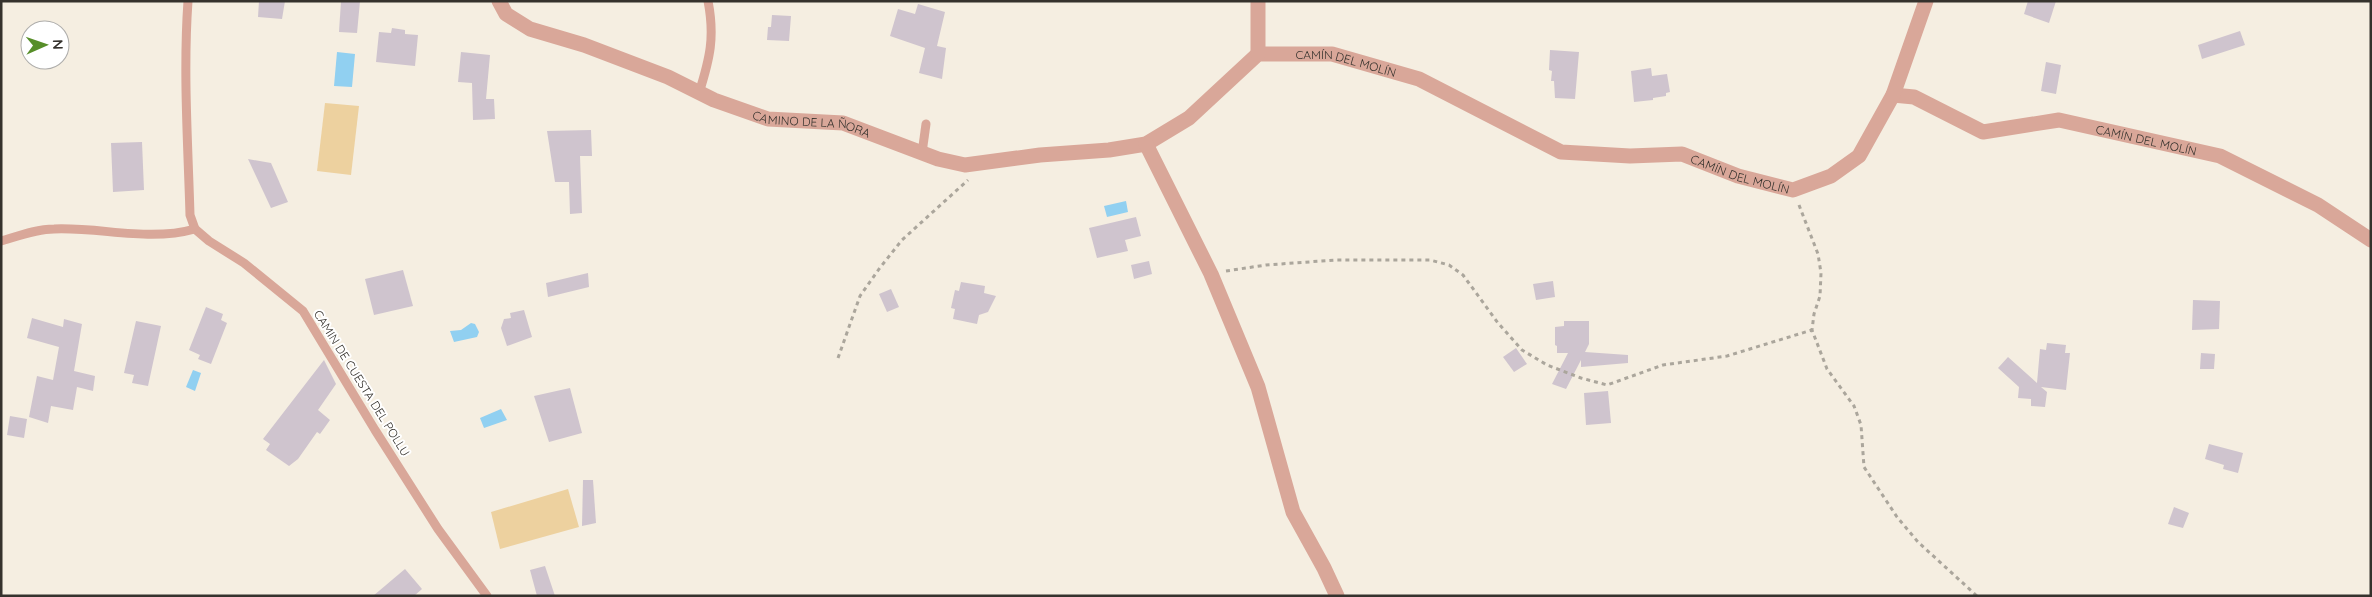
<svg xmlns="http://www.w3.org/2000/svg" width="2372" height="597" font-family="Quicksand,sans-serif">
<style>
.green{fill:#edd19f}
.water{fill:#91d0f1}
.building{fill:#cfc4ce}
.lines{fill:none;stroke-linecap:round;stroke-linejoin:round}
.path{stroke:#aba69c;stroke-width:3;stroke-dasharray:4 4;stroke-linecap:butt}
.service{stroke:#d9a799;stroke-width:9}
.minor{stroke:#d9a799;stroke-width:15}
.labels{text-anchor:middle;dominant-baseline:central;stroke-width:4;stroke-linejoin:round;paint-order:stroke}
.street-label{font-size:12px;fill:#35322d;stroke:#fff}
</style>
<rect width="100%" height="100%" fill="#f5eee1"/>
<g class="green">
<path d="M325,103L359,106L351,175L317,171Z"/>
<path d="M568,489L579,527L500,549L491,512Z"/>
</g>
<g class="water">
<path d="M337,52L355,54L352,87L334,86Z"/>
<path d="M1126,201L1128,212L1107,217L1104,206Z"/>
<path d="M471,323L475,324L479,332L477,337L454,342L450,331L461,330Z"/>
<path d="M193,370L201,373L195,391L186,387Z"/>
<path d="M501,409L507,420L484,428L480,418Z"/>
</g>
<g class="building">
<path d="M259,1H285L282,19L258,17Z"/>
<path d="M341,1H360L357,33L339,32Z"/>
<path d="M2028,1H2056L2049,23L2024,14Z"/>
<path d="M918,4L945,12L937,46L946,48L942,79L919,73L925,48L890,36L898,9L915,14Z"/>
<path d="M772,15L791,16L789,41L767,40L768,27H771Z"/>
<path d="M392,28L405,30V34L418,35L415,66L376,62L379,32L391,33Z"/>
<path d="M2240,31L2245,45L2202,59L2198,45Z"/>
<path d="M1550,50L1579,52L1575,99L1555,98L1554,81H1551L1552,71L1549,70Z"/>
<path d="M461,52L490,55L486,99H494L495,119L473,120L472,83L458,82Z"/>
<path d="M2046,62L2061,65L2056,94L2041,91Z"/>
<path d="M1651,68L1652,76L1667,74L1670,92L1666,93V96L1653,98V100L1634,102L1631,71Z"/>
<path d="M591,130L592,156H580L582,213L570,214L569,182H555L547,131Z"/>
<path d="M142,142L144,190L113,192L111,143Z"/>
<path d="M248,159L271,163L288,202L271,208Z"/>
<path d="M1136,217L1141,236L1125,240L1128,251L1097,258L1089,228Z"/>
<path d="M1149,261L1152,274L1134,279L1131,265Z"/>
<path d="M403,270L413,306L374,315L365,279Z"/>
<path d="M588,273L589,287L548,297L546,283Z"/>
<path d="M1553,281L1555,297L1536,300L1533,284Z"/>
<path d="M961,282L985,286L984,293L996,296L988,312L979,315L977,324L953,319L955,309L951,308L955,290L959,291Z"/>
<path d="M891,289L899,307L887,312L879,294Z"/>
<path d="M2193,300L2220,301L2219,329L2192,330Z"/>
<path d="M206,307L223,314L221,320L227,323L211,364L198,359L200,355L189,350Z"/>
<path d="M524,310L532,337L507,346L501,328L504,319L511,318L510,313Z"/>
<path d="M32,318L63,327L64,319L82,324L74,371L95,376L93,391L77,387L73,410L51,406L48,423L29,417L37,376L53,380L59,347L27,338Z"/>
<path d="M136,321L161,326L148,386L132,383L134,375L124,373Z"/>
<path d="M1564,321H1589V344L1585,352L1628,355V363L1581,367V360L1566,389L1552,384L1568,353H1557V346L1555,345V327L1564,326Z"/>
<path d="M2047,343L2066,345L2065,353H2070L2066,390L2041,387L2047,392L2045,407L2031,406V399L2018,398L2019,387L1998,368L2008,357L2037,383L2040,349L2046,350Z"/>
<path d="M1516,348L1527,364L1514,372L1503,357Z"/>
<path d="M2201,353L2215,354L2214,369H2200Z"/>
<path d="M324,360L336,384L318,410L330,420L320,434L317,432L298,459L289,466L266,450L270,444L263,439Z"/>
<path d="M570,388L582,433L549,442L534,396Z"/>
<path d="M1608,391L1611,423L1586,425L1584,393Z"/>
<path d="M10,416L27,419L24,438L7,435Z"/>
<path d="M2209,444L2243,453L2238,473L2223,469L2224,465L2205,459Z"/>
<path d="M583,480H593L596,523L582,526Z"/>
<path d="M2174,507L2189,513L2183,528L2168,524Z"/>
<path d="M545,566L555,596H537L530,570Z"/>
<path d="M405,569L422,589L414,596H373Z"/>
</g>
<g class="lines">
<g class="path">
<path d="M1799,205L1818,254L1821,273L1820,296L1814,314L1812,330L1827,369L1854,406L1861,425L1864,467L1897,517L1918,542L1977,596"/>
<path d="M1226,271L1266,265L1336,260H1430L1449,265L1463,275L1498,323L1522,350L1547,365L1581,378L1607,385L1663,365L1727,356L1812,330"/>
<path d="M838,358L860,296L879,269L902,240L968,180"/>
</g>
<g class="service">
<path d="M188,1C183,72 188,144 190,215L195,229L209,241L244,263L303,311L375,430L438,529L487,596"/>
<path d="M699,93C710,58 715,37 708,1"/>
<path d="M922,153L926,124"/>
<path d="M1,241C18,236 36,229 54,229C102,227 148,242 195,229"/>
</g>
<g class="minor">
<path id="s1" d="M499,1L506,14L530,29L584,45L668,77L714,100L768,119L843,123L938,159L965,165L1040,155L1109,150L1146,144L1189,118L1258,54H1332L1419,79L1561,152L1630,156L1682,154L1738,176L1793,190L1831,176L1859,156L1893,95L1914,97L1983,132L2059,120L2220,156L2318,205L2371,240"/>
<path d="M1258,1V54"/>
<path d="M1893,95L1926,1"/>
<path d="M1146,144L1211,274L1258,387L1293,512L1324,568L1337,596"/>
</g>
</g>
<g class="labels">
<g class="street-label">
<text stroke="none"><textPath href="#s1" startOffset="918">CAMÍN DEL MOLÍN</textPath></text>
<text stroke="none"><textPath href="#s1" startOffset="342">CAMINO DE LA ÑORA</textPath></text>
<text stroke="none"><textPath href="#s1" startOffset="1801">CAMÍN DEL MOLÍN</textPath></text>
<text stroke="none"><textPath href="#s1" startOffset="1336">CAMÍN DEL MOLÍN</textPath></text>
<text transform="translate(362 383) rotate(58)">CAMIN DE CUESTA DEL POLLU</text>
</g>
</g>
<rect width="2372" height="597" fill="none" stroke="#35322d" stroke-width="5"/>
<g transform="translate(45 45) rotate(88)"><circle r="24" fill="#ffffff" stroke="#aeadab"/>
<path d="M0-4L9 19L0 12L-9 19Z" fill="#578e29"/>
<text y="-8" font-size="14" font-weight="bold" text-anchor="middle" fill="#35322d">N</text>
</g>
</svg>
